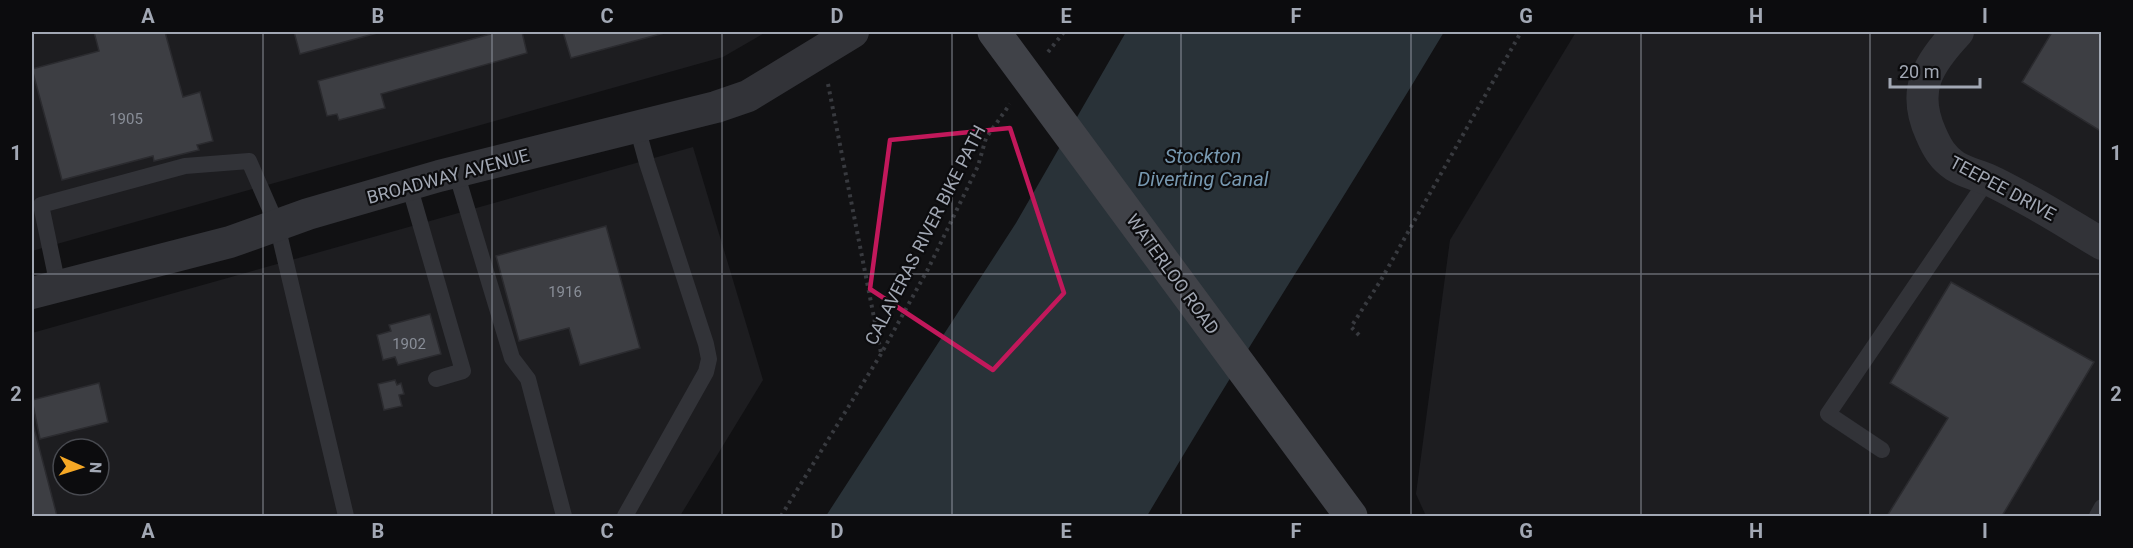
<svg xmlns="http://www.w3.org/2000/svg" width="2133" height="548" font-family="Roboto,sans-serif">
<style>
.built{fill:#1d1d20;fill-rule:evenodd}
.water{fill:#293238}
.building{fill:#3d3e43;stroke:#2b2b2f;stroke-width:1.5}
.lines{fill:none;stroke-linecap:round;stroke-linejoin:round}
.path{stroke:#383a3f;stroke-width:4;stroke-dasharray:3 4.5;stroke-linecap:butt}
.lane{stroke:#323338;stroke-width:16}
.street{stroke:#323338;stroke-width:32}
.secondary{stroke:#404248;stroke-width:33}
.marked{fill:none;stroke:#c2185b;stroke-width:4.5;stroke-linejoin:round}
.grid{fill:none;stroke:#a2a8b4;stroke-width:1.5;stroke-opacity:0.55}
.labels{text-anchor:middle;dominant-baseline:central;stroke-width:4.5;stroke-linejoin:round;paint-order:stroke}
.number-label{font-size:15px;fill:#898e98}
.street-label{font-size:18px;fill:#a2a8b4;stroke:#0c0c0e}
.water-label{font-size:20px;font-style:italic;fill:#7798b0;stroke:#0c0c0e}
.neatline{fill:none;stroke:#a2a8b4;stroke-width:2}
.grid-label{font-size:20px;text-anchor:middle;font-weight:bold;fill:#a2a8b4}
</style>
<rect width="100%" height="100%" fill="#111113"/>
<g class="built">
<path d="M32,32H766L723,57L32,251Z"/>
<path d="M1576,32H2101V516H1426L1416,494L1450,240Z"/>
<path d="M693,147L763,380L680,516H32V333ZM63,449H99V485H63Z"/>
</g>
<path class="water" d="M1126,32H1444C1347,194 1243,353 1147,516H826L1016,223Z"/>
<g class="building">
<path d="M94,32H165L183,97L200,92L213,141L197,145L199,150L154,161L153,156L62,180L32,69L99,51Z"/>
<path d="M294,32H381L300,54Z"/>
<path d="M498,32H522L527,53L381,94L385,108L339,120L337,114L327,116L318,81Z"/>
<path d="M563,32H668L571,58Z"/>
<path d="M2052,32H2102V132L2022,82Z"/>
<path d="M606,226L640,348L580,365L569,328L519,341L496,256Z"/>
<path d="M1951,282L2094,362L2002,516H1887L1948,418L1890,383Z"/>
<path d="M430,314L441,354L398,365L395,357L383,360L377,335L391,331L389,325Z"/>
<path d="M395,380L397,385L401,383L404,394L399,395L402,406L384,410L378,384Z"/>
<path d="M99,383L108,422L40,439L32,400Z"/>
<path d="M32,420L57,516H32Z"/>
</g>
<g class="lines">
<g class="path">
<path d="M1048,52L1064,32"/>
<path d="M828,84L881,353"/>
<path d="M1359,335L1351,327L1381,280L1521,32"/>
<path d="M781,516L881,354L928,269L978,166L986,138L1010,104"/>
</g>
<g class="lane">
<path d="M456,172L512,358L528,379L564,516"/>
<path d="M409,185L463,371L436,379"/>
<path d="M58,286L41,205L185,166L249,161L277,225L346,516"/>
<path d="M1882,450L1828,414L1988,179"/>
<path d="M625,516L706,372L709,359L706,344L647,163L637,127"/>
<path d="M2097,516L2102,507"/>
</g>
<g class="street">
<path d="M1958,32C1928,64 1911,90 1931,134C1937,148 1943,158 1955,166C1966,173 1978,175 1989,180C2000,185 2011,191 2022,197C2049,211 2075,228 2102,244"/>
<path d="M32,293L230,242L308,214L439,176L716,107L748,96L853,32"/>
</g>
<path class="secondary" d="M994,32L1351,516"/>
</g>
<path class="marked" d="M1010,128L1064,293L993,370L870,289L890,140Z"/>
<path class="grid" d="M263,32V516M492,32V516M722,32V516M952,32V516M1181,32V516M1411,32V516M1641,32V516M1870,32V516M32,274H2102"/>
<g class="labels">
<g class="number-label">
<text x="126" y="119">1905</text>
<text x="565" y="292">1916</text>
<text x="409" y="344">1902</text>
</g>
<g class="street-label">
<text transform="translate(448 176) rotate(-15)">BROADWAY AVENUE</text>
<text transform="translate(2003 188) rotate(28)">TEEPEE DRIVE</text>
<text transform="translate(925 235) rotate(-63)">CALAVERAS RIVER BIKE PATH</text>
<text transform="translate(1173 274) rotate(54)">WATERLOO ROAD</text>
</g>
<g class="water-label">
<text x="1203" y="156">Stockton<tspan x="1203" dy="23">Diverting Canal</tspan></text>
</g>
</g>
<rect width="2133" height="548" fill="none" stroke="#0c0c0e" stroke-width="66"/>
<g transform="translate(81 467) rotate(93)"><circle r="28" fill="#0c0c0e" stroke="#484a50" stroke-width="1.5"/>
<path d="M0-4.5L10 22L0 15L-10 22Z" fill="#f6a825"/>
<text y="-9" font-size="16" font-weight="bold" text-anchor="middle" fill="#a2a8b4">N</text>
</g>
<path d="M1890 78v9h90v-9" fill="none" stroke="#a2a8b4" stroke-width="3"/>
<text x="1899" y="78" font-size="18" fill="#a2a8b4" stroke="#0c0c0e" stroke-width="4.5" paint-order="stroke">20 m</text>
<rect x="33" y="33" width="2067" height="482" class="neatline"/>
<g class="grid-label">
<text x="148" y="23">A</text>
<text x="378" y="23">B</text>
<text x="607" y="23">C</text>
<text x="837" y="23">D</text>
<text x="1066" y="23">E</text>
<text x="1296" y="23">F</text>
<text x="1526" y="23">G</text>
<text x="1756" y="23">H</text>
<text x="1985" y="23">I</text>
<text x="16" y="160">1</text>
<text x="2116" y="160">1</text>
<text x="16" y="401">2</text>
<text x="2116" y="401">2</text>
<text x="148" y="538">A</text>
<text x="378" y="538">B</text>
<text x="607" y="538">C</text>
<text x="837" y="538">D</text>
<text x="1066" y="538">E</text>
<text x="1296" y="538">F</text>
<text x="1526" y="538">G</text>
<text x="1756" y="538">H</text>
<text x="1985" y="538">I</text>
</g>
</svg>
